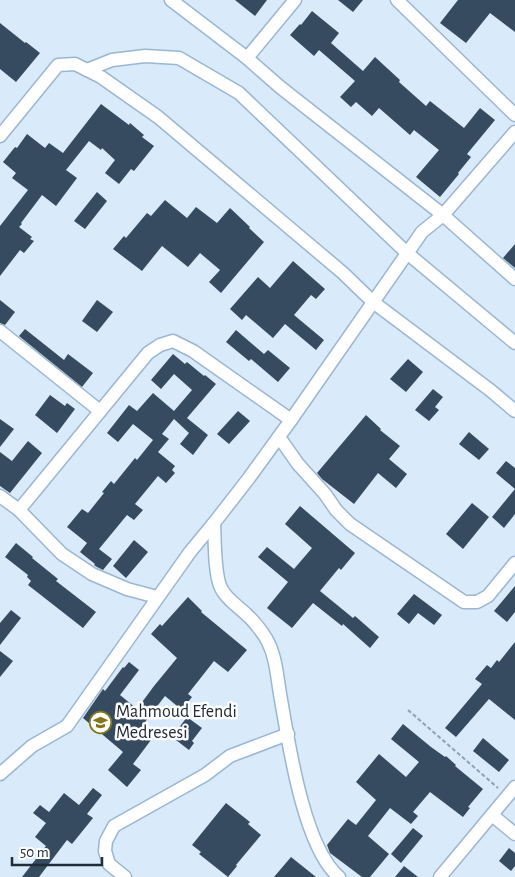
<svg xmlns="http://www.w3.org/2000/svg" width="515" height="877" font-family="'Alegreya Sans',sans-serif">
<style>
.building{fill:#364b5f}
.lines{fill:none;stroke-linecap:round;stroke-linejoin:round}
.street-casing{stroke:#9ab6d1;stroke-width:15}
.path{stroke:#92a1b0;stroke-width:2;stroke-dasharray:4 2.5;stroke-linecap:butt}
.street{stroke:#fff;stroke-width:12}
.labels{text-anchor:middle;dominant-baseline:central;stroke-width:5;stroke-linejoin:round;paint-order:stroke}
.poi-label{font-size:18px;fill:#212c37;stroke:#fff;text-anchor:start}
</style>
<rect width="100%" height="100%" fill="#d9eafb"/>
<g class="building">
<path d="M235,0H267L255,16Z"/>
<path d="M338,0H363L353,12Z"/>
<path d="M458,0H515V32L490,13L466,43L440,23Z"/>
<path d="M312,11L339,33L331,43L363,71L375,57L400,80L399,82L426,106L430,101L464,128L480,108L495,120L467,154L471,157L458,173L459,174L440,197L416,177L439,150L414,130L410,135L379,108L372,116L356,102L351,107L340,97L355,81L319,50L314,56L290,35L300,24L301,25Z"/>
<path d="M0,23L25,43L26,42L40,53L16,82L0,69Z"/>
<path d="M101,104L129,125L130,123L144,135L142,137L154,146L134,171L131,169L119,184L105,173L115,160L102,148L101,150L89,141L66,170L77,178L56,206L42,195L21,223L22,224L19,227L32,237L30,239L34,241L24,253L20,250L0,276V226L28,190L12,178L16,173L3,162L15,147L17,148L27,134L45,148L49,143L63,153Z"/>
<path d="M97,192L107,201L85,229L74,221Z"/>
<path d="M165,200L187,218L196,207L217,223L230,208L250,227L249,228L264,242L221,293L209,282L220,270L200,253L188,267L162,246L142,271L113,249L124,236L126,238L147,213L151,216Z"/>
<path d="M515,244V268L503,258Z"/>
<path d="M293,261L325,289L316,299L311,295L294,315L324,340L316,350L285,324L273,338L246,315L242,320L230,309L258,277L270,288Z"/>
<path d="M0,300L15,312L5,325L0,323Z"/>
<path d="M97,300L113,312L97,332L82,321Z"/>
<path d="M25,329L64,360L68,354L93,373L82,387L19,336Z"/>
<path d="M236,330L264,354L268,350L290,368L278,382L251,359L249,361L226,342Z"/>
<path d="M173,354L185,364L187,362L204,376L205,375L216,384L187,418L208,435L193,455L180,444L189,433L174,419L162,434L169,439L158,452L175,466L172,470L175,473L166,483L158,476L135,504L143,510L134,520L127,515L99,549L112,559L103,570L97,567L94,565L95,564L80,552L87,543L67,527L82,509L88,513L104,493L102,492L111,481L114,484L135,458L137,460L153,440L133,424L118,442L107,433L129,405L137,411L153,393L174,411L192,390L174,374L161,389L151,380Z"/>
<path d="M408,359L423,372L406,392L390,379Z"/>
<path d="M433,389L443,397L435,407L439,410L429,421L415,410Z"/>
<path d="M50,395L65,406L67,403L75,409L57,433L35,415Z"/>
<path d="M238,411L250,421L229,444L217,434Z"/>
<path d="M366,415L381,429L380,430L400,446L389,459L407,474L396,488L378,473L354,504L322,479L317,473Z"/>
<path d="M0,419L14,429L0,447Z"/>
<path d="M469,432L489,449L479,460L459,444Z"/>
<path d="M28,441L42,453L10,493L0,486V452L12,461Z"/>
<path d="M506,461L515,468V489L496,473Z"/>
<path d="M515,489V514L504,528L492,517Z"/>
<path d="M472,503L489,517L463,549L446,534Z"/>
<path d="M300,506L355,553L341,570L339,568L320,591L353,618L355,616L379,637L370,648L343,624L342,626L313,603L292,628L267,608L288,582L258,557L267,547L294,569L312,548L285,524Z"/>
<path d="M134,540L148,552L126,578L113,566Z"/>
<path d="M16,543L33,557L32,558L58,579L56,581L96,612L83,628L28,585L31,581L27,577L28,575L5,557Z"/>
<path d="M515,586V612L507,622L494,611Z"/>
<path d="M414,594L442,615L434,625L418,613L409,624L397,614Z"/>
<path d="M188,597L202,611L201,612L247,650L228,672L214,661L188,694L192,697L182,710L165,696L142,726L154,736L133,764L141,770L127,787L108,770L123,752L83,718L103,689L105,691L123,667L124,668L129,662L139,670L120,695L137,709L154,686L177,658L151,634L160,624L162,626Z"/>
<path d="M11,610L21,618L0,645V623Z"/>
<path d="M515,642V720L489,699L456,737L445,728L482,684L475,679L487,665L491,668L497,660L499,662Z"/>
<path d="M0,651L13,661L0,677Z"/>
<path d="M187,717L202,728L192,741L194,743L189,750L172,737Z"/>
<path d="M403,724L431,747L445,757L446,756L456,765L455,766L483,789L468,807L470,808L463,817L430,792L413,812L418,816L411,824L390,808L368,836L389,854L370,877H362L330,853L327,845L348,819L356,825L376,800L356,782L379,754L406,777L419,762L391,739Z"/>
<path d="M483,738L509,760L499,772L473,751Z"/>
<path d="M93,788L102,795L87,814L93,818L72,844L67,840L39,877H22L46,846L35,837L46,823L33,813L40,805L49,812L64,793L79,805Z"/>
<path d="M226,803L250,822L248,824L261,835L236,865L237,866L228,877L199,854L201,852L192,845Z"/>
<path d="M413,828L423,836L401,863L391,854Z"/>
<path d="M509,848L515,853V866L511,871L499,861Z"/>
<path d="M291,857L316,877H274Z"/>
<path d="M404,866L418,877H395Z"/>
</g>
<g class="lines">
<defs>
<g id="street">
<path d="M171,0L247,58L280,87L443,215L515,279"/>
<path d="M397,0L515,115"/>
<path d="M247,58L295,0"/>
<path d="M87,70L112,60L145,56L179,58L239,93L407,253L515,343"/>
<path d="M0,136L58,65L75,64L101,77L158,117L343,273L373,302L490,390L515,411"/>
<path d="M0,331L100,411"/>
<path d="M279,437L298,464L325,494L336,510L350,524L464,602H477L488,596L515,563"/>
<path d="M0,496L19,510L62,554L92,574L127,589L157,597"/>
<path d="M19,510L148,353L160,345L173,341L193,351L291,420"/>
<path d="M214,523C215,539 214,574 221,588C226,599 238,606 247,615C254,621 264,634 268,642C276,658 277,676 280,694C288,739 303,847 339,877"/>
<path d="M0,774L32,746L67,726L190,552L214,523L249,478L291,420L422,232L443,215L515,132"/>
<path d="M492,815L515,834"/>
<path d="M125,877L109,864L105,851L106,841L114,826L205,775L230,756L288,734"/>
<path d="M440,877L515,787"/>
</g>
</defs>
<use href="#street" class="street-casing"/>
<path class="path" d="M408,710L498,788"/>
<use href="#street" class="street"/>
</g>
<defs>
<symbol id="school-ring" viewBox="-11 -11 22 22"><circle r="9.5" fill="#fff" stroke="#82771b" stroke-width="1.5"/><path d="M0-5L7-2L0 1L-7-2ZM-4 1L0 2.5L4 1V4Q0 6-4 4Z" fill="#82771b"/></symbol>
</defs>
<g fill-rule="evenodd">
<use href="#school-ring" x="88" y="710" width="25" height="25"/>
</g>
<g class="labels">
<g class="poi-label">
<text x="116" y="712">Mahmoud Efendi<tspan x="116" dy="21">Medresesi</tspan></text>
</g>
</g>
<path d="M12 857v8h90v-8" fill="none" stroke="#212c37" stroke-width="2.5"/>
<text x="20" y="857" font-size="15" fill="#212c37" stroke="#ffffff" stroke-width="4" paint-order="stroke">50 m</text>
</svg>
